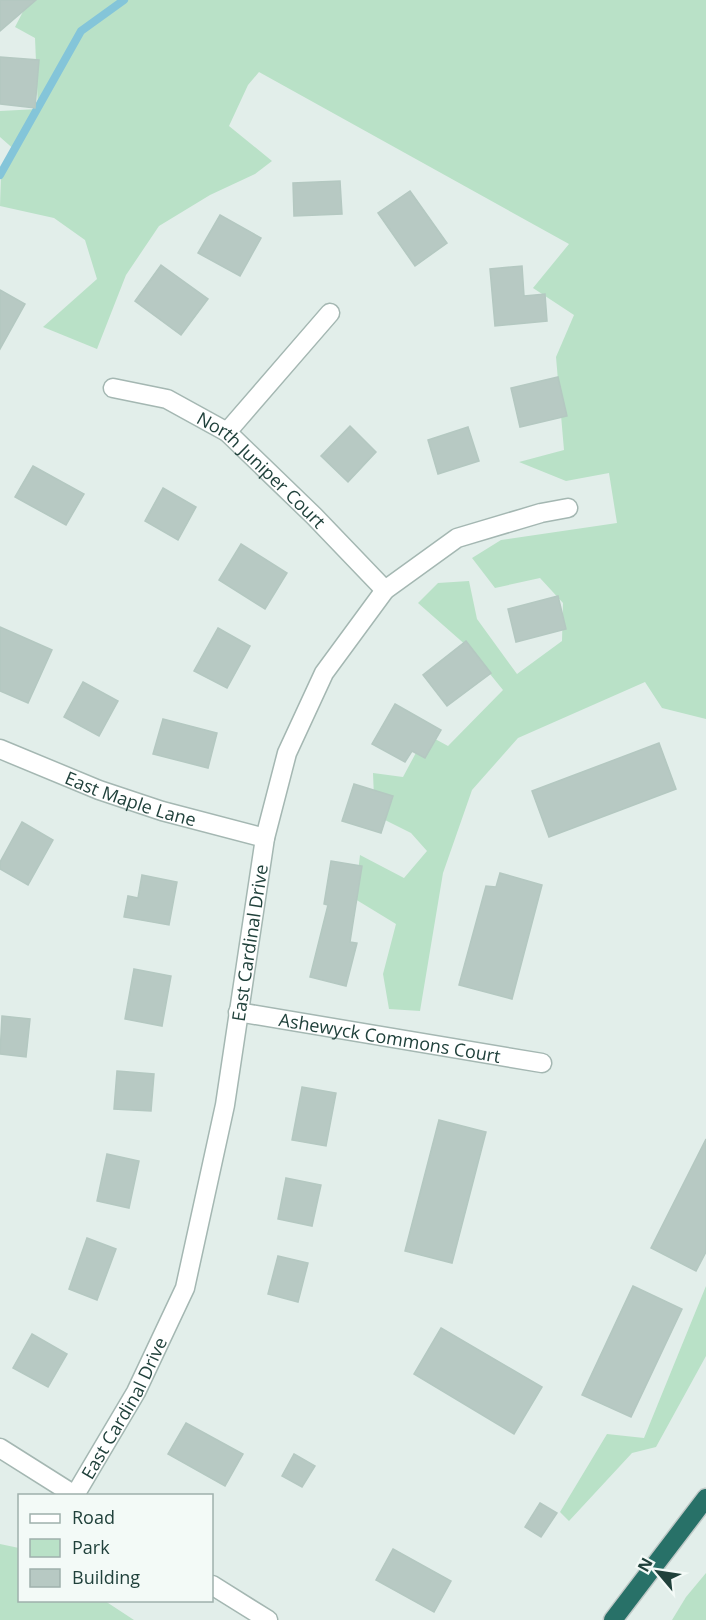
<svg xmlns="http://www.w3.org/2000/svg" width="706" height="1620" font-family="'Open Sans',sans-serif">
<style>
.green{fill:#b9e1c7}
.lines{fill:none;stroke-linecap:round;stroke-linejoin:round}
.stream{stroke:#84c5d9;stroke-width:8}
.building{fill:#b7c9c3;stroke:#b4c8c1;stroke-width:1.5}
.street-casing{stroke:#a4b7b2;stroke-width:21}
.highway-casing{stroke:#c1cac8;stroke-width:21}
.street{stroke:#fff;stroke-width:18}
.highway{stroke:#287168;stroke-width:18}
.labels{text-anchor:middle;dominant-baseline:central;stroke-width:6;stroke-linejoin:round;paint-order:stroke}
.street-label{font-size:18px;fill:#20413b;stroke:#f3faf7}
</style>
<rect width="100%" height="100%" fill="#e2eeea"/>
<g class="green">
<path d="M29,0H706V719L662,708L645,682L518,738L472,790L443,873L420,1011L389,1009L383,974L396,924L355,899L360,855L404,878L427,851L411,833L381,818L374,798L373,773L403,777L426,734L448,746L503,690L468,647L418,603L438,583L469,581L477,619L517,674L562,641L563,603L540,578L495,588L472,558L501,540L617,523L609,473L566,481L519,462L564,450L556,357L574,315L533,288L569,244L259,72L248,85L229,126L272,161L255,174L210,195L159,226L126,275L97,349L43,327L97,279L85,240L54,218L0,206L1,176L17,152L0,137V111L38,109L35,38L15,27Z"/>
<path d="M706,1286V1356L656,1447L632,1453L569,1521L560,1512L607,1434L644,1438Z"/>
<path d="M0,1544L19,1548L20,1600L105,1601L134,1620H0Z"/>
<path d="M706,1573V1620H672L686,1597Z"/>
</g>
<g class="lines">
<path class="stream" d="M0,175L81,31L124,0"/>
</g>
<g class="building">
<path d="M0,0H36L0,31Z"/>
<path d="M0,57L39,60L35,108L0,104Z"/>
<path d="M340,181L342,214L294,216L293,183Z"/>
<path d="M410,191L447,243L415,266L378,213Z"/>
<path d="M220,215L261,238L240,276L198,253Z"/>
<path d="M161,265L208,299L181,335L135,301Z"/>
<path d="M522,266L524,296L545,294L547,321L495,326L490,269Z"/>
<path d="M0,290L25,304L0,349Z"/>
<path d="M558,377L567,416L520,427L511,388Z"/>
<path d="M350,426L376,452L348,482L321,456Z"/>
<path d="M468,427L479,461L438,474L428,440Z"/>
<path d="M33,466L84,494L66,525L15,497Z"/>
<path d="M163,488L196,507L178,540L145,521Z"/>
<path d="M241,544L287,573L265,609L219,580Z"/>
<path d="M558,596L566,629L516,642L508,609Z"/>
<path d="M0,627L52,650L28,703L0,691Z"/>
<path d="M218,628L250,646L227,688L194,671Z"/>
<path d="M466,641L491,673L447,706L423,675Z"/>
<path d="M83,682L118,701L99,736L64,717Z"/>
<path d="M395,704L441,730L425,758L412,751L405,762L372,744Z"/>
<path d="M163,719L217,733L208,768L153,754Z"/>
<path d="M659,743L676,789L549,837L532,791Z"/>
<path d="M354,784L393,796L381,833L342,821Z"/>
<path d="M22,822L53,840L28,885L0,869V862Z"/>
<path d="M331,861L362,866L350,942L357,943L346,986L310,977L328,905L324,904Z"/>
<path d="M500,873L542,885L512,999L459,985L486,886L496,887Z"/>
<path d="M142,875L177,882L169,925L124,917L128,896L138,898Z"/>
<path d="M134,969L171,976L162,1026L125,1019Z"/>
<path d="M2,1016L30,1019L26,1057L0,1054Z"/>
<path d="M117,1071L154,1074L151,1111L114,1109Z"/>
<path d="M302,1087L336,1093L326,1146L292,1140Z"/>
<path d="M439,1120L486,1132L452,1263L405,1251Z"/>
<path d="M706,1139V1252L696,1271L651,1248Z"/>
<path d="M107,1154L139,1161L129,1208L97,1201Z"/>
<path d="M286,1178L321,1185L312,1226L278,1219Z"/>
<path d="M87,1238L116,1249L97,1300L69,1289Z"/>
<path d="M278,1256L308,1263L298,1302L268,1294Z"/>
<path d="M633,1286L682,1309L631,1417L582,1395Z"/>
<path d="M441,1328L542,1387L514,1434L414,1374Z"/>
<path d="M32,1334L67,1354L48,1387L13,1368Z"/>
<path d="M186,1423L243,1454L225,1486L168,1454Z"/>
<path d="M294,1454L315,1466L302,1487L282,1476Z"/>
<path d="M540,1503L557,1513L541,1537L525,1527Z"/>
<path d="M393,1549L451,1581L434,1612L376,1580Z"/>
</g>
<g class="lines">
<defs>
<g id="street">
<path id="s1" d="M113,388L167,399L227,432L314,516L385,590"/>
<path d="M227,432L330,313"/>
<path id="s2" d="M0,749L99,790L162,811L265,838"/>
<path id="s3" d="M238,1012L542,1063"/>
<path d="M0,1448L76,1496"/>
<path id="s4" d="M75,1495L136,1392L185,1288L225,1105L265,838L287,753L324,673L385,590L457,538L541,513L568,508"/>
<path d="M212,1585L268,1620"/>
</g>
<path id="highway" d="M613,1620L706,1498"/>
</defs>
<use href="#street" class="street-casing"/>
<use href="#highway" class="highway-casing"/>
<use href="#street" class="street"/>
<use href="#highway" class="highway"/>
</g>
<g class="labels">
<g class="street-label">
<text stroke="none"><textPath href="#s1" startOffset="174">North Juniper Court</textPath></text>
<text stroke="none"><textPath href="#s2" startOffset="140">East Maple Lane</textPath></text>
<text stroke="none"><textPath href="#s4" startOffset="586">East Cardinal Drive</textPath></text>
<text stroke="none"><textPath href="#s3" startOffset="154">Ashewyck Commons Court</textPath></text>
<text stroke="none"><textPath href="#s4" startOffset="100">East Cardinal Drive</textPath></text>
</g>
</g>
<rect x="18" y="1494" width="195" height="108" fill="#f3faf7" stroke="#9fb0ac" stroke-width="1.5"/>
<rect x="30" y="1514" width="30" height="9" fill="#ffffff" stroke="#9fb0ac" stroke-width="1.5"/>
<text x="72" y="1524" font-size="18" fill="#20413b">Road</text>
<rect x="30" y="1539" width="30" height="18" fill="#b9e1c7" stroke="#9fb0ac" stroke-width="1.5"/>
<text x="72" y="1554" font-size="18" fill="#20413b">Park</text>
<rect x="30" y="1569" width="30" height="18" fill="#b7c9c3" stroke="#9fb0ac" stroke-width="1.5"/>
<text x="72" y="1584" font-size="18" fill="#20413b">Building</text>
<g transform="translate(658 1572) rotate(299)" stroke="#f3faf7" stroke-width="4.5" paint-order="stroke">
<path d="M0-4.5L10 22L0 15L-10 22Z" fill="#20413b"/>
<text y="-9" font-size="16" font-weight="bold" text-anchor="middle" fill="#20413b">N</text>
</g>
</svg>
